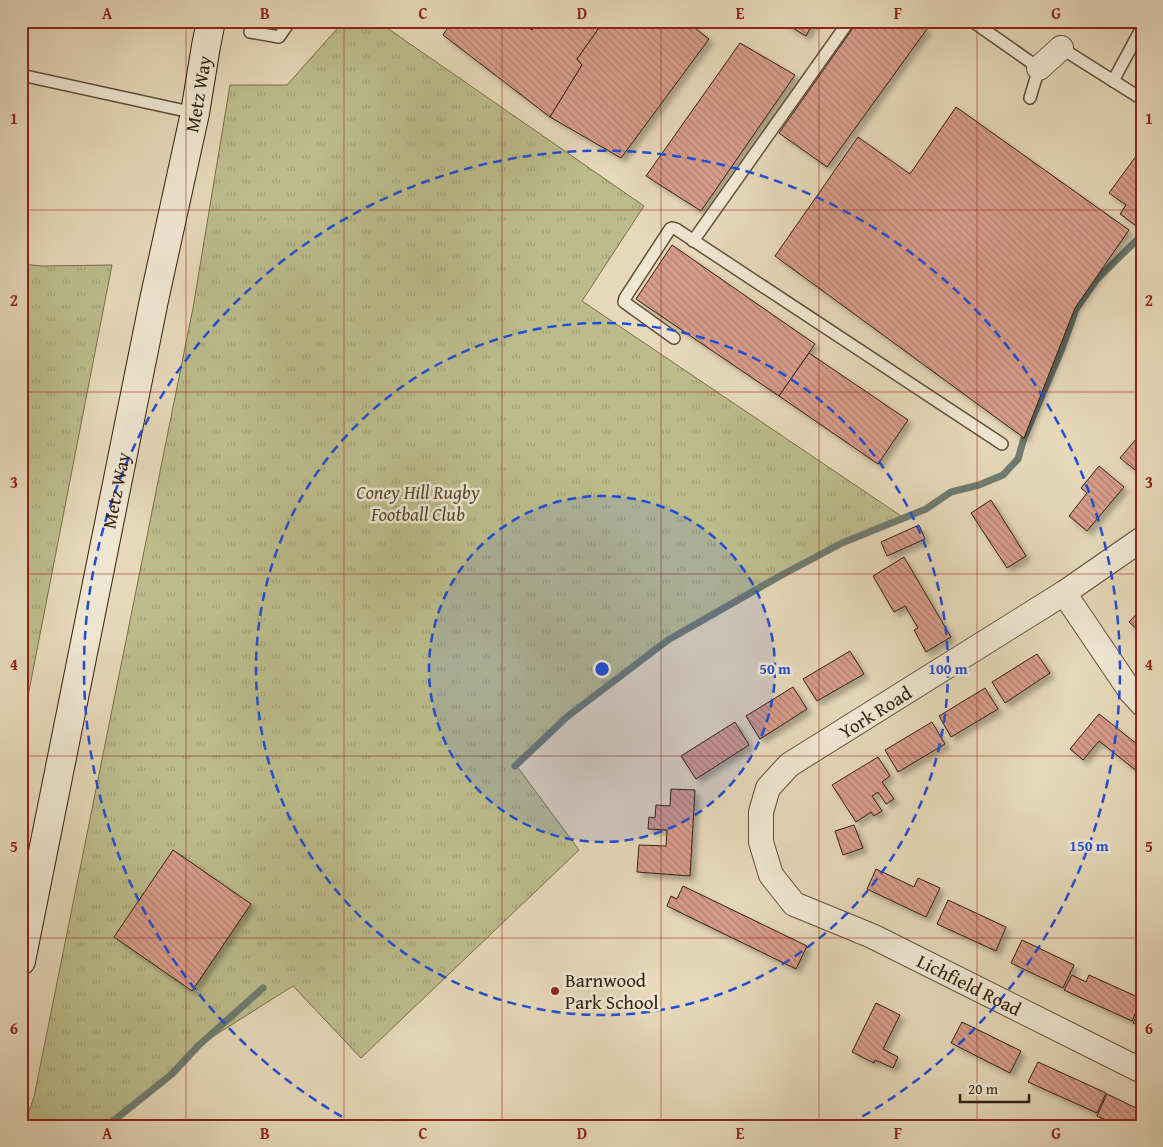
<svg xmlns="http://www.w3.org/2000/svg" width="1163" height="1147" font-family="'Gentium Book Plus',serif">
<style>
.park{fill:url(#park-tufts);stroke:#776e4e}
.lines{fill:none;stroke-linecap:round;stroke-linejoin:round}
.stream{stroke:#6e7c71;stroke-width:7}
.building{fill:url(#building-back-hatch);stroke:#322110;filter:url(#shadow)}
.lane-casing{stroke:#5f4f3a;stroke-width:14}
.street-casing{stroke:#5f4f3a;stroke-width:26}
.secondary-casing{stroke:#322110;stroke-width:30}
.lane{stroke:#efe6d2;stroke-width:11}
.street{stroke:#efe6d2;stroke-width:24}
.secondary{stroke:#efe6d2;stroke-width:28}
.grid{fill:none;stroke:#8f2418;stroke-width:1;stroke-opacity:0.55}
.ring{fill:none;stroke:#1d4ed8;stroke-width:2.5;stroke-dasharray:9 6}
.poi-dot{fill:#8f2418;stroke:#efe6d2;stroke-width:2}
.labels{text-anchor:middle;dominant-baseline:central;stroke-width:5;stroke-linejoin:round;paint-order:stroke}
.street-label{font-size:19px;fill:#322110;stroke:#efe6d2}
.park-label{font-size:19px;font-style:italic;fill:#54482f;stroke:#efe6d2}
.poi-label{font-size:19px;fill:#322110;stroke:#efe6d2;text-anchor:start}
.centre{fill:#1d4ed8;stroke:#efe6d2;stroke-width:2.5}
.ring-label{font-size:15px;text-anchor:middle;font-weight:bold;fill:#1d4ed8;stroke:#efe6d2;stroke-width:5;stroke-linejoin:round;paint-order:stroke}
.neatline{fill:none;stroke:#8f2418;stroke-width:2}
.grid-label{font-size:16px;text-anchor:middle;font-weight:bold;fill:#8f2418}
</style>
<defs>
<pattern id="park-tufts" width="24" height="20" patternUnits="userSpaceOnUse" patternTransform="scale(1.25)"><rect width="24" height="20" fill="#bcbc8b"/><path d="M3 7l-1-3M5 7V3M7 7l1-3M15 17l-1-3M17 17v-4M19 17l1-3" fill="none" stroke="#a2a177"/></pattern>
<pattern id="building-back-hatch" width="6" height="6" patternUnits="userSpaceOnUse" patternTransform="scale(1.25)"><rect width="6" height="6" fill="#d89c8a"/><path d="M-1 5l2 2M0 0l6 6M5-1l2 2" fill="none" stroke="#b07f6f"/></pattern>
<filter id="shadow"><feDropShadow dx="4.5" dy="4.5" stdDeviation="2.5" flood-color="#0004"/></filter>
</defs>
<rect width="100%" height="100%" fill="#e6d8b9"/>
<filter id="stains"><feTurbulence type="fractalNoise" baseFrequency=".004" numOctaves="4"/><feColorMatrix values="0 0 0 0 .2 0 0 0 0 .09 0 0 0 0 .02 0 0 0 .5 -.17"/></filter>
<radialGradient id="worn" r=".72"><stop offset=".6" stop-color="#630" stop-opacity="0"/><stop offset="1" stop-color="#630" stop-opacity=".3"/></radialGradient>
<g class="park">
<path d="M344,21H377L644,206L582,301L904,518L842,543L780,576L668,640L568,716L516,765L579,850L361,1058L293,986L198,1046L172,1074L107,1126H24L34,1097L193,308L230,85H287Z"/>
<path d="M21,264L42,266L112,265L21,732Z"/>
</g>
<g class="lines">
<g class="stream">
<path d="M515,766L568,716L668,640L780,576L842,543L926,509L951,492L979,485L1003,475L1018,459L1024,438L1061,351L1076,309L1097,279L1142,235"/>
<path d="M107,1126L172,1074L198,1046L263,988"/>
</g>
</g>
<g class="building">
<path d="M452,21H520L532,30L539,21H604L577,59L582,65L550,117L443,35Z"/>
<path d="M604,21H686L709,39L621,158L550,117L582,65L577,59Z"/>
<path d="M781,21H814L806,36Z"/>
<path d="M858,21H917L927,29L827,167L779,133Z"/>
<path d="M740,43L795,75L701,211L646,176Z"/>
<path d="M956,107L1129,230L1075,308L1024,438L775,256L858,137L910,174Z"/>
<path d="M1142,148V230L1120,214L1126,205L1109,193Z"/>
<path d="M672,245L815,344L779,396L636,299Z"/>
<path d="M809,353L908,420L878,464L779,396Z"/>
<path d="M1142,432V469L1139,473L1120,458Z"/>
<path d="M1099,466L1124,487L1087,531L1069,516L1087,493L1081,488Z"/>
<path d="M991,500L1026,556L1007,568L971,513Z"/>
<path d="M919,525L925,539L887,556L881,542Z"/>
<path d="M904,557L951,637L926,652L914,630L918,628L905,606L894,612L873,576Z"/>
<path d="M1142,608V634L1129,622Z"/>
<path d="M850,651L864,674L817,701L803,679Z"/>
<path d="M1037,654L1050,673L1005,703L992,682Z"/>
<path d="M793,687L807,709L760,739L746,716Z"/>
<path d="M985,688L998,709L951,737L939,716Z"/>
<path d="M1099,714L1142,748V768L1138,772L1099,741L1083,760L1070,749Z"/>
<path d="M735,722L749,745L696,779L681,756Z"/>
<path d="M932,722L945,744L898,772L885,750Z"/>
<path d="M878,757L890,776L882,782L894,799L886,804L878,792L872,796L882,811L874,816L871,812L856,822L832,785Z"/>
<path d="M671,789L695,790L690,876L637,872L639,845L666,846L667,830L648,829L649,817L655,818L656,805L670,806Z"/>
<path d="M854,825L863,848L843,855L835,831Z"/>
<path d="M173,850L251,904L192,991L114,937Z"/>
<path d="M876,869L914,887L918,878L940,888L926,917L867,889Z"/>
<path d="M683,886L807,946L796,969L667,906L671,896L677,899Z"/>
<path d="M948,900L1006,927L996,951L937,924Z"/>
<path d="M1022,940L1074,965L1063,988L1011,963Z"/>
<path d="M1072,975L1086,982L1089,975L1142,999L1132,1021L1064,990Z"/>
<path d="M876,1003L900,1015L883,1049L898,1057L893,1068L875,1060L874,1063L852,1052Z"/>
<path d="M1142,1006V1027L1133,1023Z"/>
<path d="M962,1022L1021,1051L1010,1073L951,1043Z"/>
<path d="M1038,1062L1106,1093L1097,1113L1028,1082Z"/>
<path d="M1107,1094L1142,1111V1126H1118L1097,1116Z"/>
</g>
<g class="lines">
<defs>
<g id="lane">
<path d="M253,21L250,32L279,37L290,21"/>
<path d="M972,21L1039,68L1030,98"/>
<path d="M1061,48L1142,99"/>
<path d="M21,75L195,113"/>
<path d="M1113,81L1140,31"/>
<path d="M693,241L849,21"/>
<path d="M674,338L624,302L625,298L670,229L672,228L676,229L1002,444"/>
</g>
<g id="street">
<path d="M1039,68L1061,48"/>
<path id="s1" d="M1142,539L1064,593L789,765L768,788L761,812V842L771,875L794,904L872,936L1142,1071"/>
<path d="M1064,593L1131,692L1142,704"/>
</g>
<g id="secondary">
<path id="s2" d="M21,961L154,300L195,113L206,46L211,21"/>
</g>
</defs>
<use href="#lane" class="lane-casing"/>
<use href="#street" class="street-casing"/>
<use href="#secondary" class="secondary-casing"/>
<use href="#lane" class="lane"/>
<use href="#street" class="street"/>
<use href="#secondary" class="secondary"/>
</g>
<path class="grid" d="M186,21V1126M344,21V1126M502,21V1126M661,21V1126M819,21V1126M977,21V1126M21,210H1142M21,392H1142M21,574H1142M21,756H1142M21,938H1142"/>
<circle cx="602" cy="669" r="173" fill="#1d4ed8" fill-opacity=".12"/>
<g class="ring">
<circle cx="602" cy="669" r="173"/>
<circle cx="602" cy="669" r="346"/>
<path d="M355 1124A518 518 0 1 1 849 1124"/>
</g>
<circle class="poi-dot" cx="555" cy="991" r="5"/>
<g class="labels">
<g class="street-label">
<text stroke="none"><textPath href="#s2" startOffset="885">Metz Way</textPath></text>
<text stroke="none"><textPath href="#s2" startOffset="480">Metz Way</textPath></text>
<text transform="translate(875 712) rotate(-32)">York Road</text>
<text stroke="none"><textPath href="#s1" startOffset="770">Lichfield Road</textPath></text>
</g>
<g class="park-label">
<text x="418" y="492">Coney Hill Rugby<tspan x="418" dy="22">Football Club</tspan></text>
</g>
<g class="poi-label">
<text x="565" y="980">Barnwood<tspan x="565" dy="22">Park School</tspan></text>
</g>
</g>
<circle cx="602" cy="669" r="8" class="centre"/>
<g class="ring-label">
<text x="775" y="674">50 m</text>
<text x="948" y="674">100 m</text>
<text x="1089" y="851">150 m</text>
</g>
<rect width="1163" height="1147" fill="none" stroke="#e6d8b9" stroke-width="55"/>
<path d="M960 1094v8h69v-8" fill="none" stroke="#322110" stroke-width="2.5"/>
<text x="968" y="1094" font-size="15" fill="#322110" stroke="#efe6d2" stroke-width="4" paint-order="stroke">20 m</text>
<rect x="28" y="28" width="1108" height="1092" class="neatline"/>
<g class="grid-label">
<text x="107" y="19">A</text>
<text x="265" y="19">B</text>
<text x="423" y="19">C</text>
<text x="582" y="19">D</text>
<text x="740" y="19">E</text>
<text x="898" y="19">F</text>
<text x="1056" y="19">G</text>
<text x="14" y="124">1</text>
<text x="1149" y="124">1</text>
<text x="14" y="306">2</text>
<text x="1149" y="306">2</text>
<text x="14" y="488">3</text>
<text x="1149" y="488">3</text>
<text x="14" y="670">4</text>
<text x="1149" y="670">4</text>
<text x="14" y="852">5</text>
<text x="1149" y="852">5</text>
<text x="14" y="1034">6</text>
<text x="1149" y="1034">6</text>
<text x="107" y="1139">A</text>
<text x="265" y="1139">B</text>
<text x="423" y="1139">C</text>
<text x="582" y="1139">D</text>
<text x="740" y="1139">E</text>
<text x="898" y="1139">F</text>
<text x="1056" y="1139">G</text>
</g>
<rect width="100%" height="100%" filter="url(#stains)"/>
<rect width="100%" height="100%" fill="url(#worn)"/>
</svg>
